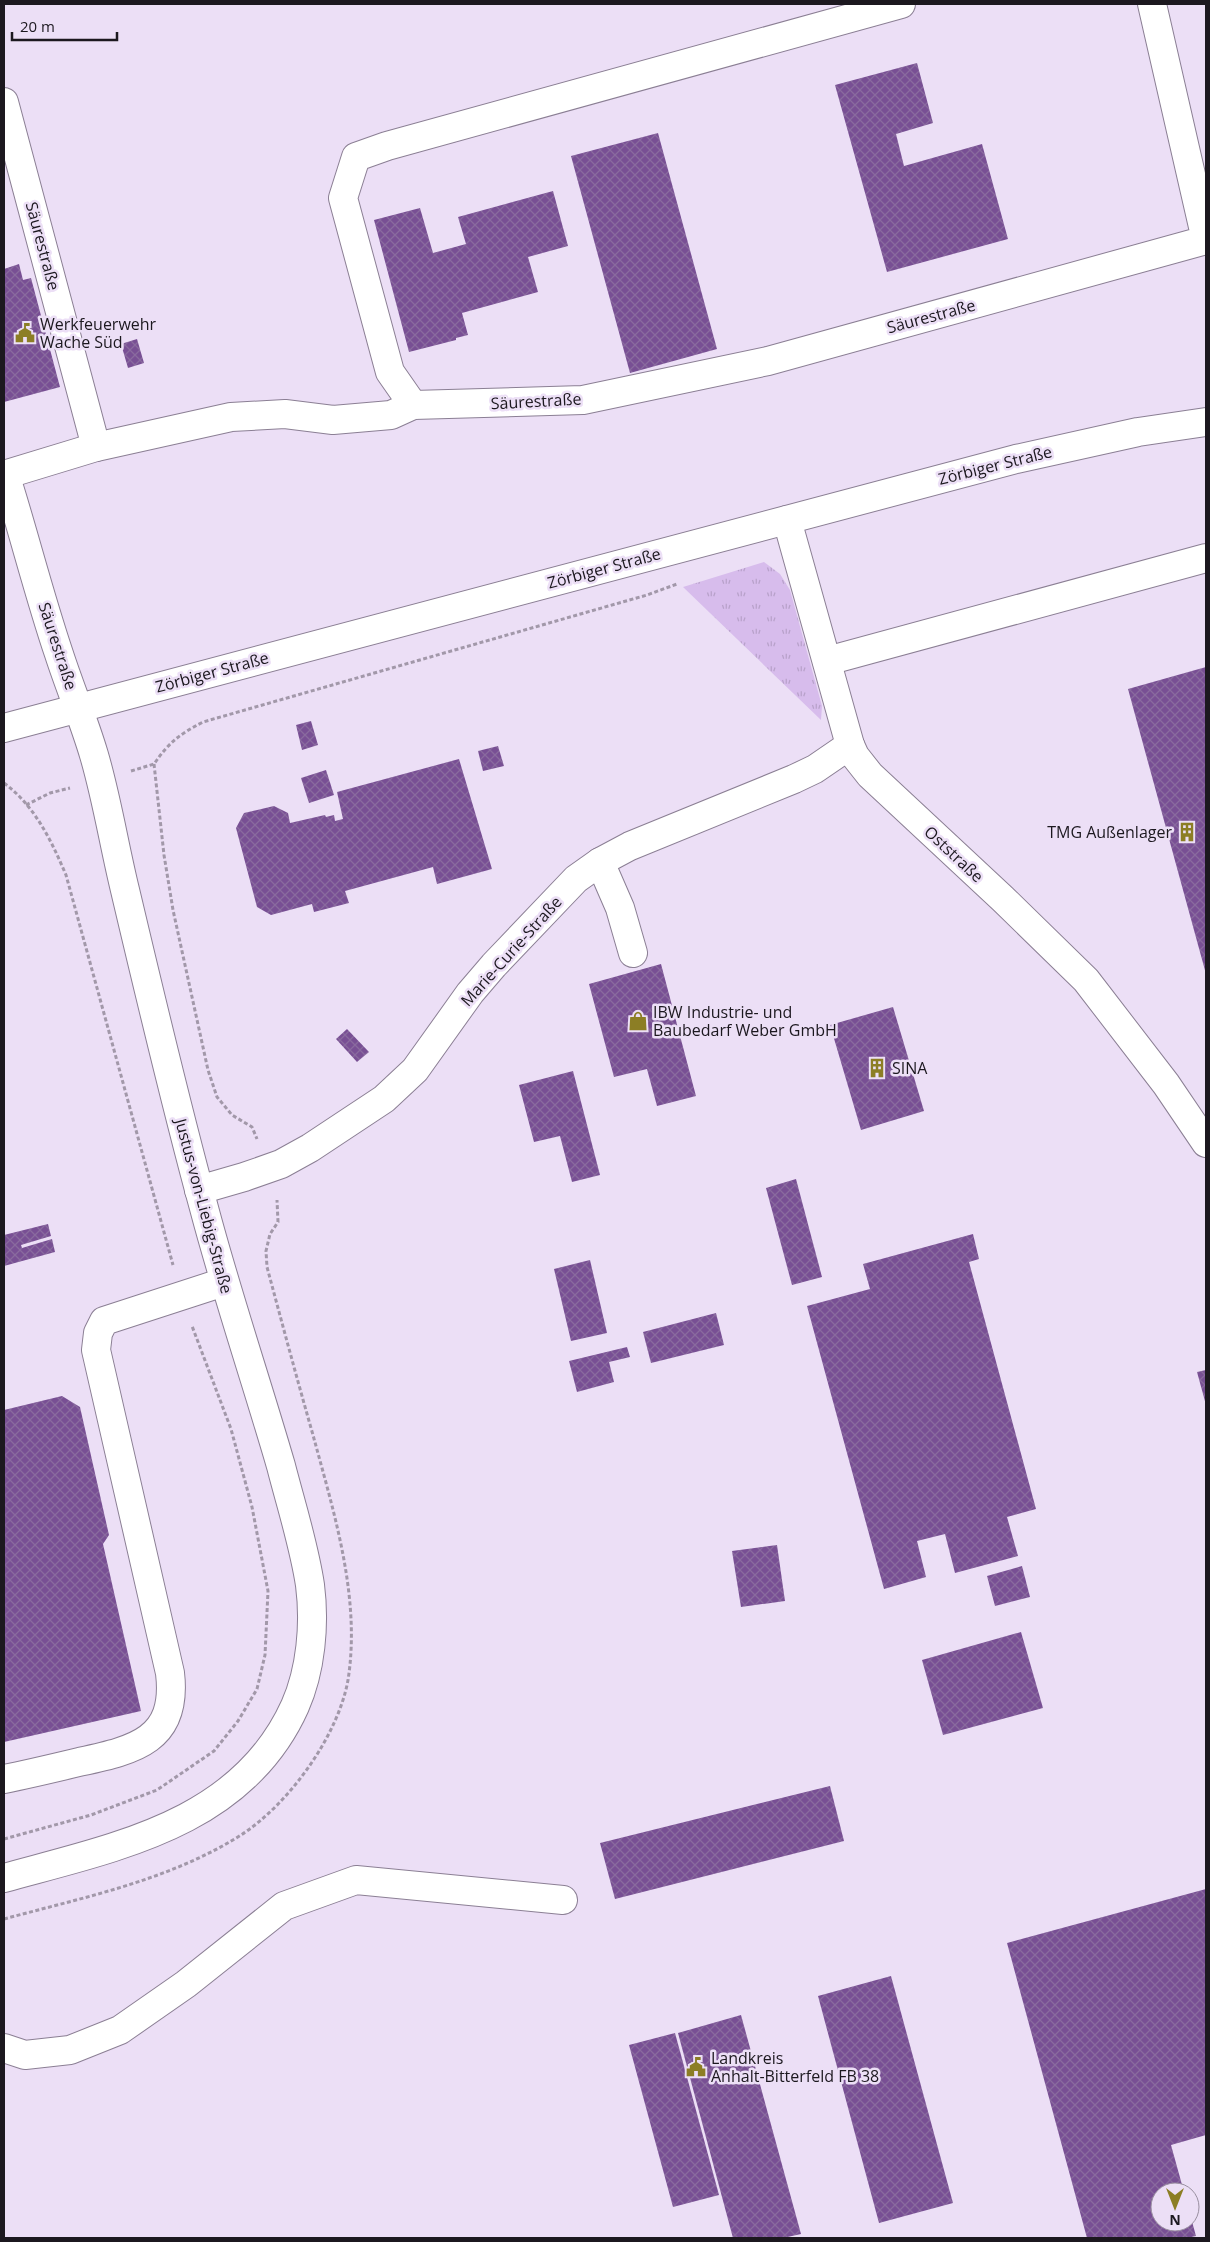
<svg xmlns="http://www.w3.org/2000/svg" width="1210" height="2242" font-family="'Open Sans',sans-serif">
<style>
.grass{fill:url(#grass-tufts)}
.building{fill:url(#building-cross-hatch)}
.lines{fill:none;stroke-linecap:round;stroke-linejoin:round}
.minor-casing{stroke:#8b7f94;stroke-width:30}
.major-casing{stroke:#8b7f94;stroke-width:30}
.path{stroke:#a298a9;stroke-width:3;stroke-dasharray:4 2.5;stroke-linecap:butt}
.minor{stroke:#fff;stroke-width:28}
.major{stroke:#fff;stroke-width:28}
.labels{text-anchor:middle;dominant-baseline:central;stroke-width:5;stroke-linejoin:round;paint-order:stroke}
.street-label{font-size:16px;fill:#1c181f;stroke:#ecdff6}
.poi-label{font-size:16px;fill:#1c181f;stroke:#ecdff6;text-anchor:start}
</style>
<defs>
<pattern id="grass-tufts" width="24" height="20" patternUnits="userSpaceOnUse" patternTransform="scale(1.25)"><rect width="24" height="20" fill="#d7bcec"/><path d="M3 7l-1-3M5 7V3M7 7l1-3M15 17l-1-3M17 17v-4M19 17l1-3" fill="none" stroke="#b8a1ca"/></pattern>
<pattern id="building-cross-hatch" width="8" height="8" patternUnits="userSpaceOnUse" patternTransform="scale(1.25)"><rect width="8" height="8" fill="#784f94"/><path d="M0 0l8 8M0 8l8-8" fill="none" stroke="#896a9e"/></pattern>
</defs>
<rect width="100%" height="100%" fill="#ecdff6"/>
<path class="grass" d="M764,562L780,574L790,590L822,706L821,720L683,587Z"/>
<g class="building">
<path d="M917,63L933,123L896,134L904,166L982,144L1008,239L887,272L835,85Z"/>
<path d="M658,133L717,349L630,373L571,156Z"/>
<path d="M553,191L568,246L528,257L538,292L462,313L468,335L456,338V340L409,352L374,220L420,208L433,253L466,244L458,217Z"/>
<path d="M19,264L23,280L31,278L60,387L4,402V269Z"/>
<path d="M137,339L144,363L128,368L121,344Z"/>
<path d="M1206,667V974L1128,689Z"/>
<path d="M311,721L318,745L302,750L296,725Z"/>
<path d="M498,746L504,766L483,771L478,751Z"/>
<path d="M459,759L492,869L437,884L433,867L345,891L349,903L314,912L312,904L271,915L257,907L236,828L244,813L274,806L288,813L290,823L325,815L326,817L334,815L335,821L343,819L337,792Z"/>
<path d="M326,770L334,795L309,803L301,778Z"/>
<path d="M661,964L696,1096L657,1106L647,1069L614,1077L589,984Z"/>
<path d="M893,1007L924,1111L861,1130L830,1025Z"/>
<path d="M347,1029L369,1052L357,1062L336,1039Z"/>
<path d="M573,1071L600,1175L572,1182L560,1136L534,1142L519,1085Z"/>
<path d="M796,1179L822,1277L792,1285L766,1188Z"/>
<path d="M48,1224L51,1236L21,1245L22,1248L52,1239L55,1252L4,1266V1235Z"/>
<path d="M973,1234L979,1259L969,1262L1036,1509L1007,1517L1018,1556L955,1573L945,1534L917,1541L926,1577L884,1589L807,1306L870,1289L863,1264Z"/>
<path d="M590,1260L607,1333L571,1341L554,1269Z"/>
<path d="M716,1313L724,1345L651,1363L643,1332Z"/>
<path d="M627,1347L630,1357L609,1362L614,1382L577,1392L569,1361Z"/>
<path d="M1206,1370V1405L1197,1372Z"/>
<path d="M62,1396L80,1407L109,1535L103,1544L141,1711L4,1742V1410Z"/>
<path d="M777,1545L785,1601L741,1607L732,1551Z"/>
<path d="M1022,1566L1030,1597L995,1606L987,1576Z"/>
<path d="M1021,1632L1043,1708L943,1735L922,1660Z"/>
<path d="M830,1786L844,1841L615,1899L600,1843Z"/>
<path d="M1206,1889V2135L1171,2145L1184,2192H1160V2222H1190L1191,2218L1196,2236L1187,2238H1087L1007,1943Z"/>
<path d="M891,1976L953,2203L879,2223L818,1996Z"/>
<path d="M741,2015L801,2234L783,2238H733L678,2033Z"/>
<path d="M675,2033L719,2195L673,2207L629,2045Z"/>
</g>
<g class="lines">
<defs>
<g id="minor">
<path d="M4,102L96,447"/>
<path d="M413,405L390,372L343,198L356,157L387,146L901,4"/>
<path d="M4,475L96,447L231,417L285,414L333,420L391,415L413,405L583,400L768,361L1206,240L1152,4"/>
<path d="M787,520L850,745L855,756L870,775L1003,899L1086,980L1166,1084L1206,1143"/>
<path d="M827,661L1206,558"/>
<path d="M600,862L620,908L633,953"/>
<path d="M199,1190L244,1177L281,1164L310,1148L384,1099L415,1070L470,993L494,965L576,879L600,862L630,846L794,779L815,769L850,745"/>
<path d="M4,1779C29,1774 54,1768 79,1762C134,1750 178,1741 170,1673L96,1350L98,1333L104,1321L224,1282"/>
<path d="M4,1878C116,1847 242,1824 295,1706C311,1670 315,1624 310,1585C304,1545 291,1505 281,1466C256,1380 227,1295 204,1208C175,1102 150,996 125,890C114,845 107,799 94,755C84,721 70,688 59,654C39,595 24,534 5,474"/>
<path d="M4,2048L25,2055L70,2050L120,2030L186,1984L284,1906L356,1880L563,1900"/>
</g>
<path id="major" d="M4,728L1016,459L1138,432L1206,422"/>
</defs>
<use href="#minor" class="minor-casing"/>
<use href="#major" class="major-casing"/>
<g class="path">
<path d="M154,764L164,855L173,910L208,1070L217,1097L232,1115L252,1127L257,1139"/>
<path d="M131,771L154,764C169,742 180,734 203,722L647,595L677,584"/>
<path d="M4,783C35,806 51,840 66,875L173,1265"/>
<path d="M26,805L50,793L70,788"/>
<path d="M4,1839L91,1815L157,1790L214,1751L238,1721L257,1689L265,1655L268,1591L252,1507L231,1429L192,1326"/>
<path d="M4,1919C85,1897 170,1880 241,1835C289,1804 338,1736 348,1680C361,1598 334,1513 313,1435C297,1379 282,1323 267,1267L266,1251L270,1234L278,1222L277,1200"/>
</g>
<use href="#minor" class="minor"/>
<use href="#major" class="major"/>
</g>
<defs>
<symbol id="civic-bare" viewBox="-9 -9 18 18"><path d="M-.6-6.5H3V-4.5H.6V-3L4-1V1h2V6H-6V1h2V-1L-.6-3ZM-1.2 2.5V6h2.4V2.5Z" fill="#8c7e25" stroke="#ecdff6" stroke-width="2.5" paint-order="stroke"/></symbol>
<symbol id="building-bare" viewBox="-9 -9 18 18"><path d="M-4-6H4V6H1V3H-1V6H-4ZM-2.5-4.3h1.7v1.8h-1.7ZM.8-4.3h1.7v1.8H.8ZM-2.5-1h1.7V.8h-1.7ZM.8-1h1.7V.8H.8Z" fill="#8c7e25" stroke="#ecdff6" stroke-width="2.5" paint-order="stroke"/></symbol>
<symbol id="shop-bare" viewBox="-9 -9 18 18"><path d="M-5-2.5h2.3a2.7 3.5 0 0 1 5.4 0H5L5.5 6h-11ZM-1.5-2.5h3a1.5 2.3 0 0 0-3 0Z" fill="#8c7e25" stroke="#ecdff6" stroke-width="2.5" paint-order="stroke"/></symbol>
</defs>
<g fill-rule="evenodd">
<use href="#civic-bare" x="11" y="319" width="28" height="28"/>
<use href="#building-bare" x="1173" y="818" width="28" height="28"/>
<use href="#shop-bare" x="624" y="1007" width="28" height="28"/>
<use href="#building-bare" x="863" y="1054" width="28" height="28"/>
<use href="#civic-bare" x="682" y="2053" width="28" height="28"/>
</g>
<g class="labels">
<g class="street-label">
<text transform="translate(43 246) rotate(75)">Säurestraße</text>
<text transform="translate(931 316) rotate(-15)">Säurestraße</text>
<text transform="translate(536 401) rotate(-3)">Säurestraße</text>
<text transform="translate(995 465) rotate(-14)">Zörbiger Straße</text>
<text transform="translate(604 568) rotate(-15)">Zörbiger Straße</text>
<text transform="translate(58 646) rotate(72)">Säurestraße</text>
<text transform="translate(212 672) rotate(-15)">Zörbiger Straße</text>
<text transform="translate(954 854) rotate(43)">Oststraße</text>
<text transform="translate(511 951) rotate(-48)">Marie-Curie-Straße</text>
<text transform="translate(204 1206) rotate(75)">Justus-von-Liebig-Straße</text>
</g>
<g class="poi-label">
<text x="40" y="324">Werkfeuerwehr<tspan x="40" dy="18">Wache Süd</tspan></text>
<text x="1172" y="832" text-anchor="end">TMG Außenlager</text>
<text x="653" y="1012">IBW Industrie- und<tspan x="653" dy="18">Baubedarf Weber GmbH</tspan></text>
<text x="892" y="1068">SINA</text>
<text x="711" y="2058">Landkreis<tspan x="711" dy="18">Anhalt-Bitterfeld FB 38</tspan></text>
</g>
</g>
<rect width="1210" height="2242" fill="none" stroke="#1c181f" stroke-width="10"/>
<g transform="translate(1175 2207) rotate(180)"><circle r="24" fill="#ecdff6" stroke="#998fa0"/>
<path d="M0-4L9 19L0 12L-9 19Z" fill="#8c7e25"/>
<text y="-8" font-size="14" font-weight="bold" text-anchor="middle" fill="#1c181f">N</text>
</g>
<path d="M12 32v8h105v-8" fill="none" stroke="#1c181f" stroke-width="2.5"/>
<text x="20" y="32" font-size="15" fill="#1c181f" stroke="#ecdff6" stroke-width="4" paint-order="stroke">20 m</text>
</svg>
